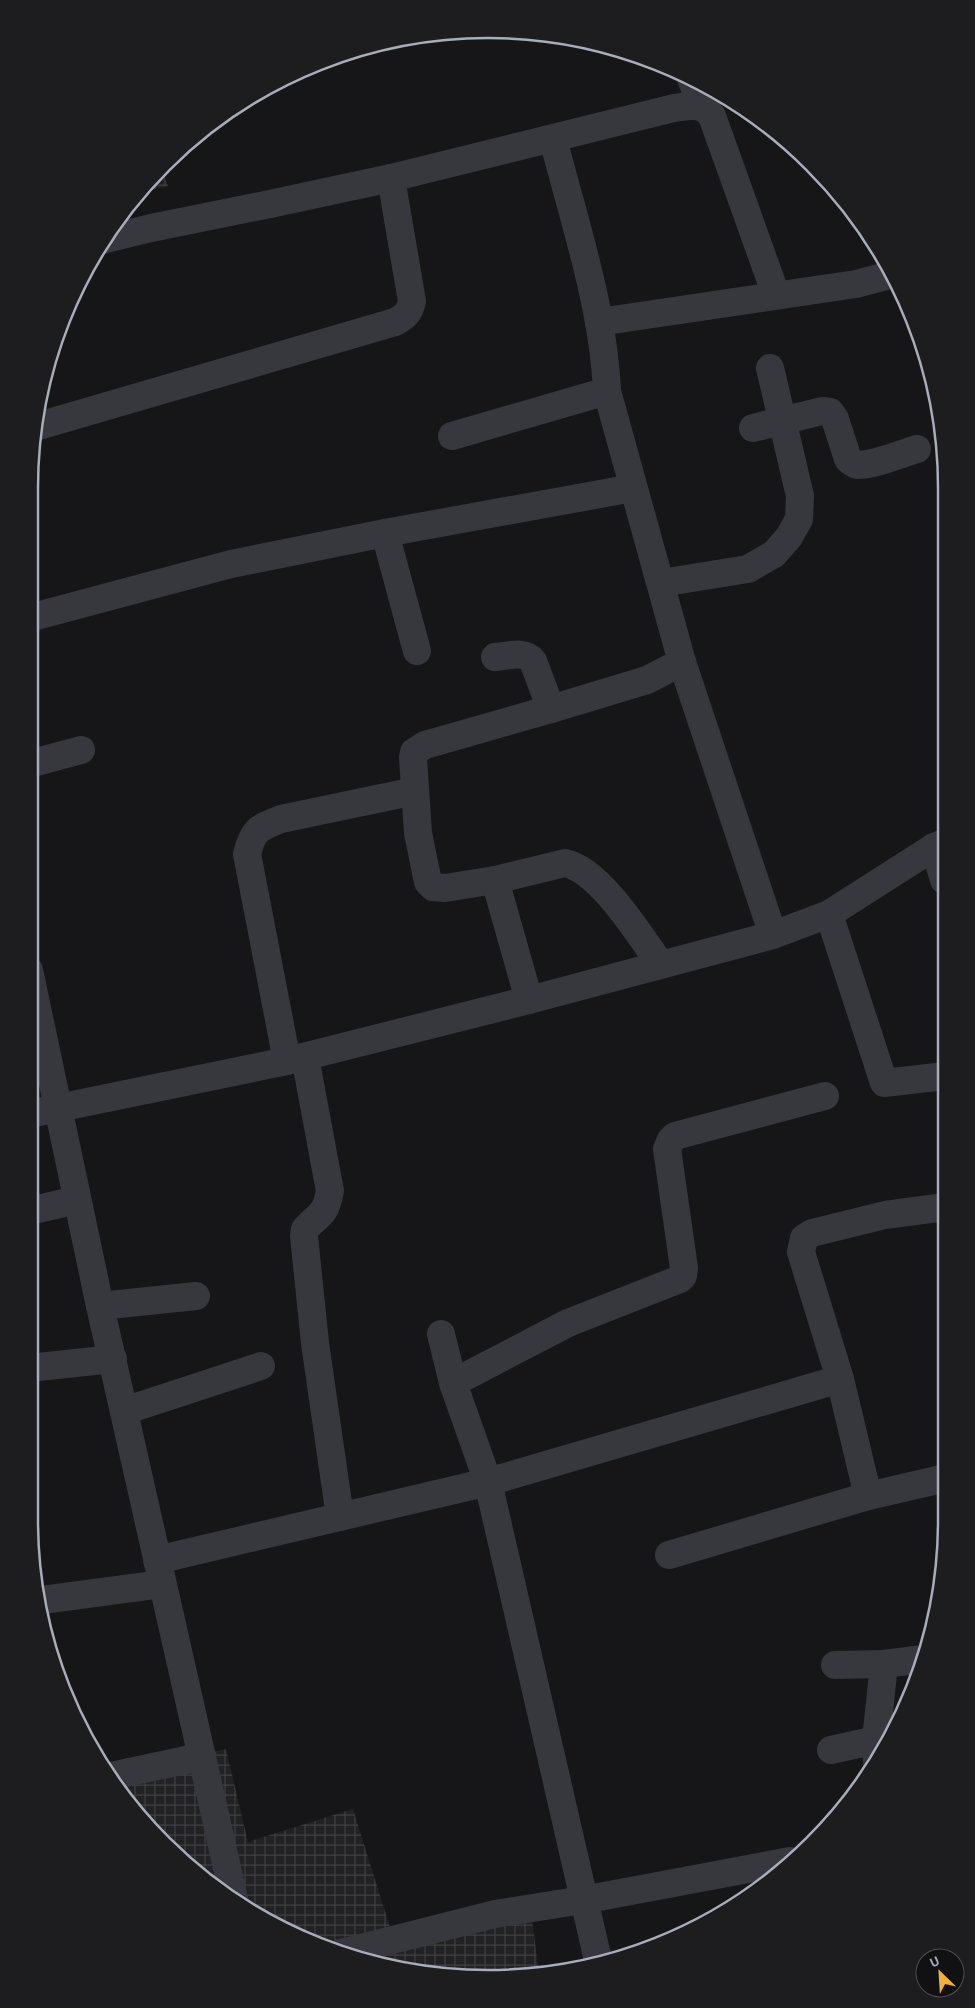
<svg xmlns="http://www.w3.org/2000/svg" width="975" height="2008" font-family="'Alegreya Sans',sans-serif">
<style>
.industrial{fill:url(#industrial-grid)}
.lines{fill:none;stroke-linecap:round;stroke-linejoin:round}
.street{stroke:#37383d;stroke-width:28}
.rim{fill:none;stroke:#a8adb8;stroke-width:2.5}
</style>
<defs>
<pattern id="industrial-grid" width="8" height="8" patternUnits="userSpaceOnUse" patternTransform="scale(1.25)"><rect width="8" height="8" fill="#222225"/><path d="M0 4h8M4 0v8" fill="none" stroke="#3f3f43"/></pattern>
</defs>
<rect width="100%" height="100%" fill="#161618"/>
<g class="industrial">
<path d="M161,166L168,186L139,193Z"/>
<path d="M226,1749L248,1842L353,1809L393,1937L531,1910L539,1975L398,1970L312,1944L233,1902L124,1800L110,1775Z"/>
</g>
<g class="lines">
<g class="street">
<path d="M692,81L702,106"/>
<path d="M391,178L674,108C689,106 702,102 712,116L776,295"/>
<path d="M599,322L856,284L890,275"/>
<path d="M607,391L682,662L773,935"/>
<path d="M35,427L395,322C405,317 410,312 412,301L391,178L270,204L151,228L102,240"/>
<path d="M753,428L822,411L830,412L835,419L848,459C851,462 853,464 858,465C875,465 900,454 917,449"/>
<path d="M452,436L607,391C603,306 574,220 553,139"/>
<path d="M385,533L417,651"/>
<path d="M661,583L748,569L774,554L789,537L799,519L800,496L770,368"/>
<path d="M29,618L231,564L385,533L633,488"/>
<path d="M495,657C508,656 525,650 533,661L551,709L647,680L682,662"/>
<path d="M551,709L425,745L414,752L413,758L418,833L428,882L433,887L445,888L495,880L565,863C600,870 640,936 661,965"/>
<path d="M29,764L81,750"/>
<path d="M934,847L944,880"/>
<path d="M495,880L529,1000"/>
<path d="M829,914L884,1083L945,1076"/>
<path d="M29,970L100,1306L235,1903"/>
<path d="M305,1057L330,1191C325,1216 321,1212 305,1229L304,1236L315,1343L340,1517"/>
<path d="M287,1061L247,854C253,830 258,828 281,819L415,791"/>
<path d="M29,1114L287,1061L529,1000L773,935L829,914L934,847L944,843"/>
<path d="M945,1207L885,1215L812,1233L804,1238L801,1252L840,1379L868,1496L946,1478"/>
<path d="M29,1211L77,1200"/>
<path d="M100,1306L196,1296"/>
<path d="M441,1334L453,1383L488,1482L598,1960"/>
<path d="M29,1368L113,1359"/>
<path d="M453,1383L568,1323L680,1279L683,1276L684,1268L667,1149L671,1140L675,1136L825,1096"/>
<path d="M124,1411L261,1366"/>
<path d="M669,1555L868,1496"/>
<path d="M157,1560L488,1482L840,1379"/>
<path d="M42,1600L162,1584"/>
<path d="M835,1665L884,1664L923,1659"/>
<path d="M876,1740L884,1664"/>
<path d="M831,1750L876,1740L877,1761"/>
<path d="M111,1776L200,1757"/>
<path d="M341,1953L495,1914L583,1900L790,1861"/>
</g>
</g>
<path d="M0 0H975V2008H0ZM488 38H488A450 450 0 0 1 938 488V1520A450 450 0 0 1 488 1970H488A450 450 0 0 1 38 1520V488A450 450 0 0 1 488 38Z" fill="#1d1d20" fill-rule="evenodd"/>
<path class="rim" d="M488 38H488A450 450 0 0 1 938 488V1520A450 450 0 0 1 488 1970H488A450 450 0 0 1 38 1520V488A450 450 0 0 1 488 38Z"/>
<g transform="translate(940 1973) rotate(335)"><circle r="24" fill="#111113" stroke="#4d4f55"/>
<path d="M0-4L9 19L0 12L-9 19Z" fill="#f2b134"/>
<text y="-8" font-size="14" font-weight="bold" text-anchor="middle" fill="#a8adb8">U</text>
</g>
</svg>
